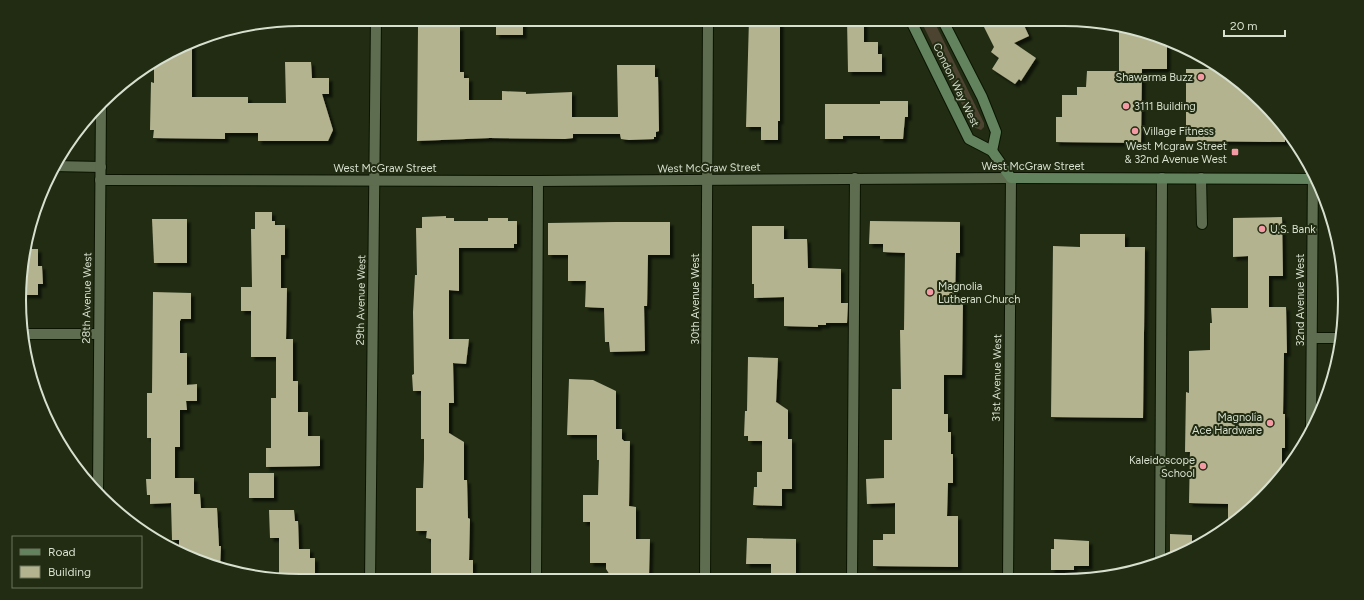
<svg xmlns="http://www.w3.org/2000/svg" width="1364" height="600" font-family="Figtree,sans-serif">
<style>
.green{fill:#4d4331}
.building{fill:#b4b390;filter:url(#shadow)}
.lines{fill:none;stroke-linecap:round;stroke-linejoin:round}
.service-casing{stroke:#0a1400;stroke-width:12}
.minor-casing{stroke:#0a1400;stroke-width:12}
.tertiary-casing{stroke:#0a1400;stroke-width:12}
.secondary-casing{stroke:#0a1400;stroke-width:12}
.service{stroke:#5e6c4f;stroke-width:10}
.minor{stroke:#5e6c4f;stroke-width:10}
.tertiary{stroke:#5e6c4f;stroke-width:10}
.secondary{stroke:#62835e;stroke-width:10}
.poi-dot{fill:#f49aa4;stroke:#212c12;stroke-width:1.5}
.labels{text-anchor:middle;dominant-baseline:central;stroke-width:4;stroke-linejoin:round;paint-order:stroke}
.poi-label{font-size:11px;fill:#d7dfce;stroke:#212c12;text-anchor:end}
.street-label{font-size:11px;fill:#d7dfce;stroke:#212c12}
.rim{fill:none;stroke:#d7dfce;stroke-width:2}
</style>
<defs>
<filter id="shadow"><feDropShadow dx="3.5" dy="3.5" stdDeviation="1" flood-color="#0009"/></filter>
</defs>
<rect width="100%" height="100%" fill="#212c12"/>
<path class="green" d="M920,19H933L984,123V127L981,130L973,127Z"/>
<g class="building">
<rect x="496" y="19" width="27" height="16"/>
<path d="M749,19H780V121H778V140H761V127H746Z"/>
<path d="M847,19H864V42H878V54H882V72H848Z"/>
<path d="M980,19H1021L1029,36L1014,43L1036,58L1021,81L1019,79L1015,84L992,69L999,58L991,52L994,47Z"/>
<path d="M431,23H451V27H460V72H464V78H469V100H502V91L526,92V94L572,92V117H618L617,65H655V77H658L659,131L656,132V137H654V139L629,140L621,139L620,134H573V138L565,139L490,138L417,141L418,27H431Z"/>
<path d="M1119,28L1155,34L1167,39V69H1142L1141,143L1056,142V117H1062V95H1077V87H1086L1087,71H1119Z"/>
<path d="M192,42V97H248V103H286L285,62H311L312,78H329V94H322L333,130L328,141H258V133H225V139L153,138L154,130H150L151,82L154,83V60Z"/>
<path d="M1186,69H1222L1249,89L1285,127V142L1186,141Z"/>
<path d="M880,101H908V117H905L903,139H880V136H843V139H825V104H880Z"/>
<path d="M255,212H272V221H275V225H285V255H281V288H287L286,339H293V381H298V412H308V436H320V466L266,467V448H271V398H276V357H251V311H241V287H252L251,229H255Z"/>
<path d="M446,216V218H454V221H488V218H508V221H517V244H514V248H459V291L449,290V339H469L466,364L453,363L454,403H449V433L464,442V480H467L468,518L470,519L469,560H473V580L431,581V539L426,538L427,531H416V488H423L424,459V439H421V391H413L412,375L414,374L413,312L415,275H417L416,228H422V217Z"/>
<path d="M1282,217L1283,276H1269V307H1286L1287,353H1284L1283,414H1285V448H1282V473L1235,523L1228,527V504L1189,503L1190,452H1185L1186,392L1189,393V351L1210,350V323H1212L1211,308H1248V256L1233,257V218Z"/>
<path d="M152,219H187V263H154Z"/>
<path d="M870,221L960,222V253H956L955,299H963L962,375H944V414H948V432H951V454H953V483H948L947,516H958V567L873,566V540H883V534H895V503L867,504L866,479L884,478V440H892V389H901L900,330H904L905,253L883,252V244H869Z"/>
<path d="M616,222H670V255H648L647,306H644L645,351L610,352L609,342H605L604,308L585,307L586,281H568V255H548V223Z"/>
<path d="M752,226H784V239H807L808,268L841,269V303H848L847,323H826V325H818V327L784,326V297L754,298V284H752Z"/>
<path d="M1080,234H1125V247H1145L1143,418L1051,417L1053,246L1080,247Z"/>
<path d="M24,249H38V266H42L43,284H38V295H23Z"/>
<path d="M153,292L191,293V319H181L180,321V353H187V385L197,384V401H186L187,410H180V447H175V478H194V494H200L201,508H217L219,546H221L220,568L209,566L179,552V540H172L171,503L150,504V495H147L146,479H151V438H147V393H152Z"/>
<path d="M748,357L778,358L776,402L788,410V439H792V489H782V506L753,505L754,487H757V472H762V441H748V436H744L745,411H747Z"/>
<path d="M569,379L593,380L616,391V429H622V439L624,441H630L629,506L636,507V539H650L649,575H610L606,569V563H590V522H583V495H598L599,460H597V435H567Z"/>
<rect x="249" y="473" width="25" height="25"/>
<path d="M269,510H294L295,521H298L299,549H310V558H315V575L279,574V538H270Z"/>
<path d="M1170,534L1192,535V548L1170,560Z"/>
<path d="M747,538L796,539V579L771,580V564H746Z"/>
<path d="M1054,539L1089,541V566H1074V570H1051V549H1054Z"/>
</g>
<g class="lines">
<defs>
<g id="service">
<path d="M1201,178L1202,224"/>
<path d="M1312,338H1342"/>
<path d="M1160,563L1162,178"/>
<path d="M852,579L855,178"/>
<path d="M536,580L538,181"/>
</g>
<g id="minor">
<path d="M54,166L101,167"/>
<path d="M22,334H99"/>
<path d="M1008,579L1011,178"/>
<path d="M705,580L708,19"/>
<path d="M370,581L376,19"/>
</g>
<g id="tertiary">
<path d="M100,180L538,181L1011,178"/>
<path d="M1311,429L1313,171"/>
<path d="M98,490L101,105"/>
</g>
<g id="secondary">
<path d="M910,19L969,139L992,151L1011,178L1317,179"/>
<path d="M942,19L982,97L996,132L992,151"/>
</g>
</defs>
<use href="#service" class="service-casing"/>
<use href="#minor" class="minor-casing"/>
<use href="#tertiary" class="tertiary-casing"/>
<use href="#secondary" class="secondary-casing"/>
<use href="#service" class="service"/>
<use href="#minor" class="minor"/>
<use href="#tertiary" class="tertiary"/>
<use href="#secondary" class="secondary"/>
</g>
<g class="poi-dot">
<circle cx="1201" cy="77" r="4"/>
<circle cx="1126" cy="106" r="4"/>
<circle cx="1135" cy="131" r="4"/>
<rect x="1231" y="148" width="8" height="8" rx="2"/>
<circle cx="1262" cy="229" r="4"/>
<circle cx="930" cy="292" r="4"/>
<circle cx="1270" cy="423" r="4"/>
<circle cx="1203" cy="466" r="4"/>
</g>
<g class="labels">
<g class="poi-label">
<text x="1193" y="77">Shawarma Buzz</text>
<text x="1134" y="106" text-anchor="start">3111 Building</text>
<text x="1143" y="131" text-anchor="start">Village Fitness</text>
<text x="1227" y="146">West Mcgraw Street<tspan x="1227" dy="13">&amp; 32nd Avenue West</tspan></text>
<text x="1270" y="229" text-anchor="start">U.S. Bank</text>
<text x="938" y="286" text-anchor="start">Magnolia<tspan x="938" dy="13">Lutheran Church</tspan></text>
<text x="1262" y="417">Magnolia<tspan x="1262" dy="13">Ace Hardware</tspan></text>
<text x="1195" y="460">Kaleidoscope<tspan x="1195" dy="13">School</tspan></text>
</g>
<g class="street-label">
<text transform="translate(956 85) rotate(64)">Condon Way West</text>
<text x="1033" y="166">West McGraw Street</text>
<text x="385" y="168">West McGraw Street</text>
<text transform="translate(709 168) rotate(-1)">West McGraw Street</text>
<text transform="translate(87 298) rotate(-89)">28th Avenue West</text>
<text transform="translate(695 299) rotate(-90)">30th Avenue West</text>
<text transform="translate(361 300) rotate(-89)">29th Avenue West</text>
<text transform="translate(1300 300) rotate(-90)">32nd Avenue West</text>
<text transform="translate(997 378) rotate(-89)">31st Avenue West</text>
</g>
</g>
<path d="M0 0H1364V600H0ZM300 26H1064A274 274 0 0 1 1338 300V300A274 274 0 0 1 1064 574H300A274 274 0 0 1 26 300V300A274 274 0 0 1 300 26Z" fill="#212c12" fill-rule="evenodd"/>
<path class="rim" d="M300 26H1064A274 274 0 0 1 1338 300V300A274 274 0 0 1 1064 574H300A274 274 0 0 1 26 300V300A274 274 0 0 1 300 26Z"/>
<rect x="12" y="536" width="130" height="52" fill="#212c12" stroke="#6a745d"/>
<rect x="20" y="549" width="20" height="6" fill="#62835e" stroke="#6a745d"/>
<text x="48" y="556" font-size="12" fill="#d7dfce">Road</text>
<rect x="20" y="566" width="20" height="12" fill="#b4b390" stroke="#6a745d"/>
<text x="48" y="576" font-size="12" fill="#d7dfce">Building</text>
<path d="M1224 30v6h61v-6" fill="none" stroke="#d7dfce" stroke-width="2"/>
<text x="1230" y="30" font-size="12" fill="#d7dfce" stroke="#212c12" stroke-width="3" paint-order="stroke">20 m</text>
</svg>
